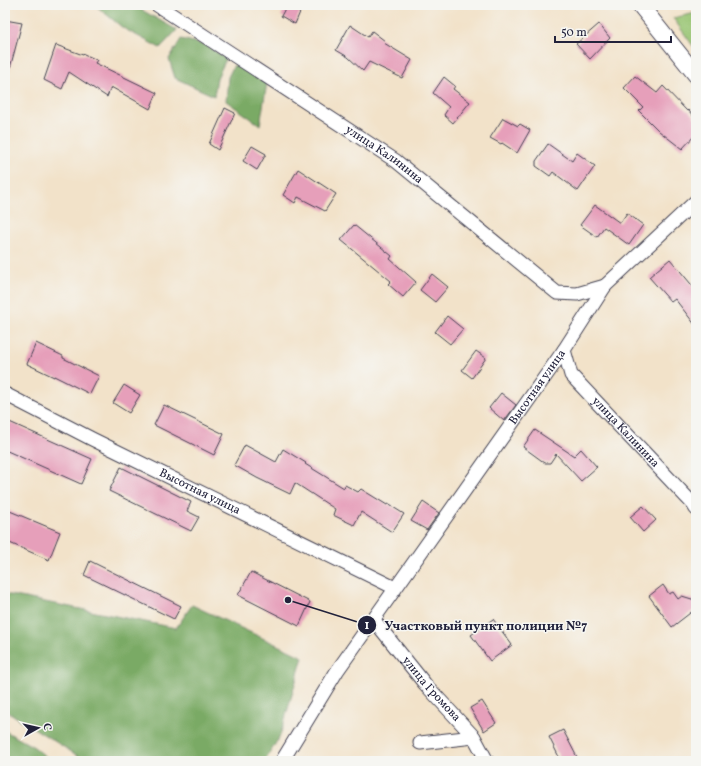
<svg xmlns="http://www.w3.org/2000/svg" width="701" height="766" font-family="Vollkorn,serif">
<style>
.green{fill:#99c573;stroke:#5e7457}
.forest{fill:#7aaa65;stroke:#4e6650}
.building{fill:#e69fba}
.lines{fill:none;stroke-linecap:round;stroke-linejoin:round}
.minor-casing{stroke:#413f50;stroke-width:15}
.tertiary-casing{stroke:#413f50;stroke-width:18}
.minor{stroke:#fff;stroke-width:13}
.tertiary{stroke:#fff;stroke-width:16}
.labels{text-anchor:middle;dominant-baseline:central;stroke-width:3;stroke-linejoin:round;paint-order:stroke}
.street-label{font-size:12px;fill:#22223b;stroke:#f6f6f2}
.leader{fill:none;stroke:#22223b;stroke-width:1.5}
.callout-dot{fill:#22223b;stroke:#f6f6f2;stroke-width:1.5}
.mark-label{font-size:12px;text-anchor:middle;font-weight:bold;fill:#fff}
.callout-label{font-size:13px;text-anchor:middle;font-weight:bold;fill:#22223b;stroke:#f6f6f2;stroke-width:3;stroke-linejoin:round;paint-order:stroke}
</style>
<rect width="100%" height="100%" fill="#f6f6f2"/>
<filter id="ink" filterUnits="userSpaceOnUse"><feTurbulence type="fractalNoise" baseFrequency=".025" numOctaves="2"/><feDisplacementMap in="SourceGraphic" scale="8" xChannelSelector="R" yChannelSelector="G"/><feConvolveMatrix kernelMatrix="1 2 1 2 8 2 1 2 1" color-interpolation-filters="sRGB"/></filter>
<filter id="wash" filterUnits="userSpaceOnUse"><feTurbulence type="fractalNoise" baseFrequency=".012" numOctaves="4" result="noise"/><feDisplacementMap in="SourceGraphic" scale="16" xChannelSelector="R" yChannelSelector="G"/><feGaussianBlur stdDeviation="0.9" result="paint"/><feColorMatrix in="noise" values="0 0 0 0 0 0 0 0 0 0 0 0 0 0 0 0 0 1.4 0 .05"/><feComposite in="paint" operator="in"/></filter>
<g filter="url(#wash)">
<rect width="100%" height="100%" fill="#f2e2c9"/>
<path class="green" d="M696,13V50L673,18Z"/>
<g class="forest">
<path d="M95,5H133L177,30L160,48L123,28Z"/>
<path d="M181,39L206,45L226,59L217,78L214,96L175,78L169,59Z"/>
<path d="M234,65L267,83L260,125L226,101L228,77Z"/>
<path d="M5,594L176,628L192,605L303,657L280,736L265,761H86L5,710Z"/>
<path d="M5,731L34,747L51,761H5Z"/>
</g>
<g id="blocks">
<g class="building">
<path d="M287,5H303L295,24L281,16Z"/>
<path d="M5,20L22,23L9,72H5Z"/>
<path d="M599,24L610,38L590,59L576,44Z"/>
<path d="M350,25L368,37L372,31L385,41L384,43L412,60L402,78L369,62L363,71L348,57L336,50Z"/>
<path d="M56,45L83,55L84,54L97,60L95,63L157,93L150,109L111,87L107,97L69,72L62,89L44,80Z"/>
<path d="M635,76L657,93L663,86L687,111L688,110L696,119V134L682,149L659,131L639,111L643,107L624,88Z"/>
<path d="M444,77L455,86L453,89L470,102L453,123L444,115L449,107L433,93Z"/>
<path d="M225,108L235,113L218,150L209,144Z"/>
<path d="M503,118L518,126L520,124L530,130L517,153L502,143L501,144L490,138Z"/>
<path d="M548,144L572,161L577,153L595,166L578,191L553,172L550,176L536,166V161Z"/>
<path d="M252,146L266,154L257,170L243,161Z"/>
<path d="M298,169L336,194L325,211L298,197L295,203L283,195Z"/>
<path d="M595,205L620,223L627,213L643,225L629,245L604,227L597,237L580,225Z"/>
<path d="M354,225L392,256L390,259L416,282L403,297L388,284L391,281L341,240Z"/>
<path d="M670,259L696,290V326L675,299L671,302L649,277Z"/>
<path d="M432,274L448,287L435,302L420,290Z"/>
<path d="M447,316L463,329L450,344L435,332Z"/>
<path d="M36,343L63,356V358L99,376L90,394L54,376V377L27,364Z"/>
<path d="M476,351L486,358L472,378L462,370Z"/>
<path d="M124,385L140,395L129,413L113,403Z"/>
<path d="M501,393L516,405L504,421L489,408Z"/>
<path d="M164,405L224,434L214,455L154,425Z"/>
<path d="M5,420L92,459L81,484L5,450Z"/>
<path d="M535,430L574,456L581,449L597,467L581,481L556,454L550,463H545L523,447Z"/>
<path d="M245,445L276,462L283,449L306,463L305,464L344,488L345,485L358,492L361,489L387,505L388,504L404,514L392,532L361,512L354,525L333,515L335,509L295,483L290,494L257,478L234,465Z"/>
<path d="M121,467L191,502L187,511L199,517L191,531L109,491Z"/>
<path d="M423,502L439,513L427,530L411,521Z"/>
<path d="M643,506L656,520L643,532L630,517Z"/>
<path d="M5,509L60,532L49,560L5,541Z"/>
<path d="M90,561L181,606L174,619L84,575Z"/>
<path d="M251,572L310,602L299,626L238,595Z"/>
<path d="M663,585L669,594L673,592L678,599L682,596L695,600L696,606L694,610L672,627L649,596Z"/>
<path d="M493,619L512,645L490,661L471,635Z"/>
<path d="M482,701L496,723L484,731L470,708Z"/>
<path d="M563,730L579,761H561L549,737Z"/>
</g>
</g>
</g>
<g filter="url(#ink)">
<use href="#blocks" fill-opacity="0" stroke="#413f50" stroke-width="1"/>
<g class="lines">
<defs>
<g id="minor">
<path id="s1" d="M157,5L396,161L557,293L577,294L605,286"/>
<path id="s2" d="M564,350L571,375L693,504L696,509"/>
<path id="s3" d="M5,394L92,439L395,588"/>
<path id="s4" d="M373,619L425,684L474,737L487,761"/>
<path d="M420,743L474,737"/>
<path id="s5" d="M282,761L337,671L564,350L605,286L696,201"/>
</g>
<path id="tertiary" d="M640,5L696,75"/>
</defs>
<use href="#minor" class="minor-casing"/>
<use href="#tertiary" class="tertiary-casing"/>
<use href="#minor" class="minor"/>
<use href="#tertiary" class="tertiary"/>
</g>
</g>
<g class="labels">
<g class="street-label">
<text stroke="none"><textPath href="#s1" startOffset="272">улица Калинина</textPath></text>
<text stroke="none"><textPath href="#s5" startOffset="453">Высотная улица</textPath></text>
<text stroke="none"><textPath href="#s2" startOffset="105">улица Калинина</textPath></text>
<text stroke="none"><textPath href="#s3" startOffset="218">Высотная улица</textPath></text>
<text stroke="none"><textPath href="#s4" startOffset="91">улица Громова</textPath></text>
</g>
</g>
<path class="leader" d="M288 600L367 625"/>
<g class="callout-dot">
<circle cx="288" cy="600" r="4"/>
<circle cx="367" cy="625" r="10"/>
</g>
<g class="mark-label">
<text x="367" y="629">1</text>
</g>
<g class="callout-label">
<text x="486" y="630">Участковый пункт полиции №7</text>
</g>
<rect width="701" height="766" fill="none" stroke="#f6f6f2" stroke-width="20"/>
<g transform="translate(38 728) rotate(82)" stroke="#f6f6f2" stroke-width="3" paint-order="stroke">
<path d="M0-3L7 15L0 10L-7 15Z" fill="#22223b"/>
<text y="-6" font-size="11" font-weight="bold" text-anchor="middle" fill="#22223b">С</text>
</g>
<path d="M555 36v6h116v-6" fill="none" stroke="#22223b" stroke-width="2"/>
<text x="561" y="36" font-size="12" fill="#22223b" stroke="#f6f6f2" stroke-width="3" paint-order="stroke">50 m</text>
</svg>
